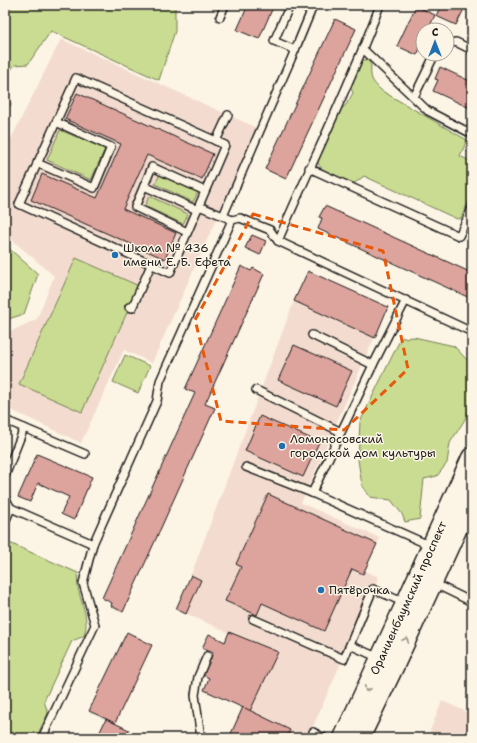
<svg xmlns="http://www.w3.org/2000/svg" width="477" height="743" font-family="'Shantell Sans',sans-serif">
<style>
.built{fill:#f3dccf}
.green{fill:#cadc91;stroke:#737c56}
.building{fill:#dda39d;stroke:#1c1c1c}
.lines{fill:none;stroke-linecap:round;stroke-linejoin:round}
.service-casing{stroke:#1c1c1c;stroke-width:10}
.secondary-casing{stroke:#1c1c1c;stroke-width:23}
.service{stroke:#fcf5e5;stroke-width:7}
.secondary{stroke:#fcf5e5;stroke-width:20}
.oneway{stroke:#97938b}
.marked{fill:none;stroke:#e8590c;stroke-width:3;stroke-dasharray:8 5;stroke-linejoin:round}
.poi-dot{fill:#1f6fb2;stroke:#fcf5e5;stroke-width:1.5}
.labels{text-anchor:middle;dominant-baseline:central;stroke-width:3;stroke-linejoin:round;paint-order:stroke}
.poi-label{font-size:12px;fill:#1c1c1c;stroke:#fcf5e5;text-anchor:start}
.street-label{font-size:12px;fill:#1c1c1c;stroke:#fcf5e5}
</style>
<rect width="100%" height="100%" fill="#fcf5e5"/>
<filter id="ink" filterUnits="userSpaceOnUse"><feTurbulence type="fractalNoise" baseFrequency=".025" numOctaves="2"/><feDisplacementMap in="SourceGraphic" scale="8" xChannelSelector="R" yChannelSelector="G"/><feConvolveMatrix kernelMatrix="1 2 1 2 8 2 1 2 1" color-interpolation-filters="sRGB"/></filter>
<g filter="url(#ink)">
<g class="built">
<path d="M61,39L257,128L152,363L124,350L81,443L5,407V334L37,319L54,276L5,234V151Z"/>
<path d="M308,271L388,307L301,503L380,538L365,571L379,577L308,738H229L242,707L204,690L229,633L176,609L191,575L294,301Z"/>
<path d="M442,701L472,714V738H427Z"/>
</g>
<g class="green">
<path d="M5,5H175V31L159,80L51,31L28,64L15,65C2,79 4,87 11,104L5,117Z"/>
<path d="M367,59L371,65C370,80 372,81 382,91L467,140L460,156L472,162V194L461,218L457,219L364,176L355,183L351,182C340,178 321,173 317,161L340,110L346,105L353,93L350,86L362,61Z"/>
<path d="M60,130L105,149L91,180L47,160Z"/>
<path d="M160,174L198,192L193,202L155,184Z"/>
<path d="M149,196L188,214L183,224L145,206Z"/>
<path d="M5,245L38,274L24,314L5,320Z"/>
<path d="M76,258L139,286L82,412L19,384Z"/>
<path d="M414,337L454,346L468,361L472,373V395L467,416L450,443L447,463L437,476L424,479L420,519L405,522L402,514L391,500L370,497L362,485L358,460L360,422L401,338Z"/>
<path d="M125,355L150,366L138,393L113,382Z"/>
<path d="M5,541L78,573C74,595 92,614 84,636L72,641L44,701L48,713L36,738H5Z"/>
</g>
<g class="building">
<path d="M248,5H274L259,39L237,30Z"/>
<path d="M441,5H466L456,25L436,16Z"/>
<path d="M416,6L435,15L428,30H423V42L417,55L397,46Z"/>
<path d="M335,19L356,29L286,179L265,169Z"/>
<path d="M440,67L472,82V109L433,91L438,80L435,79Z"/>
<path d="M77,93L213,154L202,179L147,155L123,209L176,233L165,259L31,200L42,174L97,198L121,144L65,119Z"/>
<path d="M325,206L472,273V299L318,229L322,218L319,217Z"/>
<path d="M252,235L266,241L260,255L245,248Z"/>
<path d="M241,266L251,271L253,268L264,274L205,404L215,408L123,612L111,606L112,603L102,598L195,393L185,389Z"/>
<path d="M308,271L388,307L375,338L294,301Z"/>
<path d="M294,345L352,371L336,406L278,380Z"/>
<path d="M260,416L319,442L303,477L245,451Z"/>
<path d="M37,454L92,477L74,520L61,514L69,497L38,483L30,502L18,497Z"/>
<path d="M268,494L377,544L363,574L352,569L324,631L262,603L257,615L225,601L241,567L236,564Z"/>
<path d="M191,575L201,580L186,614L176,609Z"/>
<path d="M127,632L152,645L115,723L89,711Z"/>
<path d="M229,632L278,652L250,711L204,690L209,678L203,675L213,653L202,648L209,634L225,642Z"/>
<path d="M243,707L290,730L286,738H229Z"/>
<path d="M106,719L129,730L125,738H97Z"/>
</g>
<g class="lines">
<defs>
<g id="service">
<path d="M220,17L225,5"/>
<path d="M447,44L456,42L472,50"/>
<path d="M363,49L428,111L472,134"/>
<path d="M295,50L311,11L299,5"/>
<path d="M76,78L225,145L170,273L19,204Z"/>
<path d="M414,97L435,54"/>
<path d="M216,141L228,115"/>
<path d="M37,163L94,188L111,147L56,122"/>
<path d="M309,168L459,236L472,208"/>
<path d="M144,186L197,210"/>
<path d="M199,206L223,216"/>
<path d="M232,220L223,216L295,50L274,41L290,5"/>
<path d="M187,232L135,207L152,167L205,191"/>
<path d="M278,241C312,162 350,85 380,5"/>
<path d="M129,307L132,308L151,265"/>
<path d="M312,335L373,365"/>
<path d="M256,390L341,432"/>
<path d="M5,420L24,428L5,476"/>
<path d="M24,428L85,454"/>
<path d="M246,467L312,493L431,546"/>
<path d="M312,493L373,365L406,300"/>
<path d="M5,498L11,508L5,522"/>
<path d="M11,508L93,544"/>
<path d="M433,583L468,600H472"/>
<path d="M253,619L344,659L373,589L405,603"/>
<path d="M350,645L379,658"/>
<path d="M313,732L324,738"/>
<path d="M42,738L95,625L83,583L93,544L157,401L160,381L232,220L240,218L270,230L278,241L472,332"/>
<path d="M201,738L195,695L198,677L207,656"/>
</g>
<g id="secondary">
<path id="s1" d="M344,738L406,604L472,458"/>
<path d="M359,738L394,665L472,495"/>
</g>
</defs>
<use href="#service" class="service-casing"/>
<use href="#secondary" class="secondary-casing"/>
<use href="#service" class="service"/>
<use href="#secondary" class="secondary"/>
</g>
<defs><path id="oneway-chevron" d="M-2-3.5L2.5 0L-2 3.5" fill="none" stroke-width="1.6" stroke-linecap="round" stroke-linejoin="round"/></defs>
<g class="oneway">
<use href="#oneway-chevron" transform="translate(406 640) rotate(-65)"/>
<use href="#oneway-chevron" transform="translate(367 689) rotate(115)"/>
</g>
</g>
<path class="marked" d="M253,214L383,251L408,369L344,430L221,421L195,320Z"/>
<g class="poi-dot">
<circle cx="115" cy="255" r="4"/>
<circle cx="282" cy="446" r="4"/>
<circle cx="321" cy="590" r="4"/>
</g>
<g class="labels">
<g class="poi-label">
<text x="123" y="248">Школа № 436<tspan x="123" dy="14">имени Е. Б. Ефета</tspan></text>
<text x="290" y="439">Ломоносовский<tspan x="290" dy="14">городской дом культуры</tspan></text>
<text x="329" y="590">Пятёрочка</text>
</g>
<g class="street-label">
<text stroke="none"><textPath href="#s1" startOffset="154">Ораниенбаумский проспект</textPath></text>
</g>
</g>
<rect width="477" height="743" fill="none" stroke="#fcf5e5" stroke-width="20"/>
<rect x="10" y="10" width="457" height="723" fill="none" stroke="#1c1c1c" stroke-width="1.5" filter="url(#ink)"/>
<g transform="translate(435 42)"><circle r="19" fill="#fcf5e5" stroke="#a29e95"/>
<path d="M0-3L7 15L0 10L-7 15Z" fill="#1f6fb2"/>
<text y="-6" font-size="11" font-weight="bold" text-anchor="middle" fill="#1c1c1c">С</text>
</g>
</svg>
